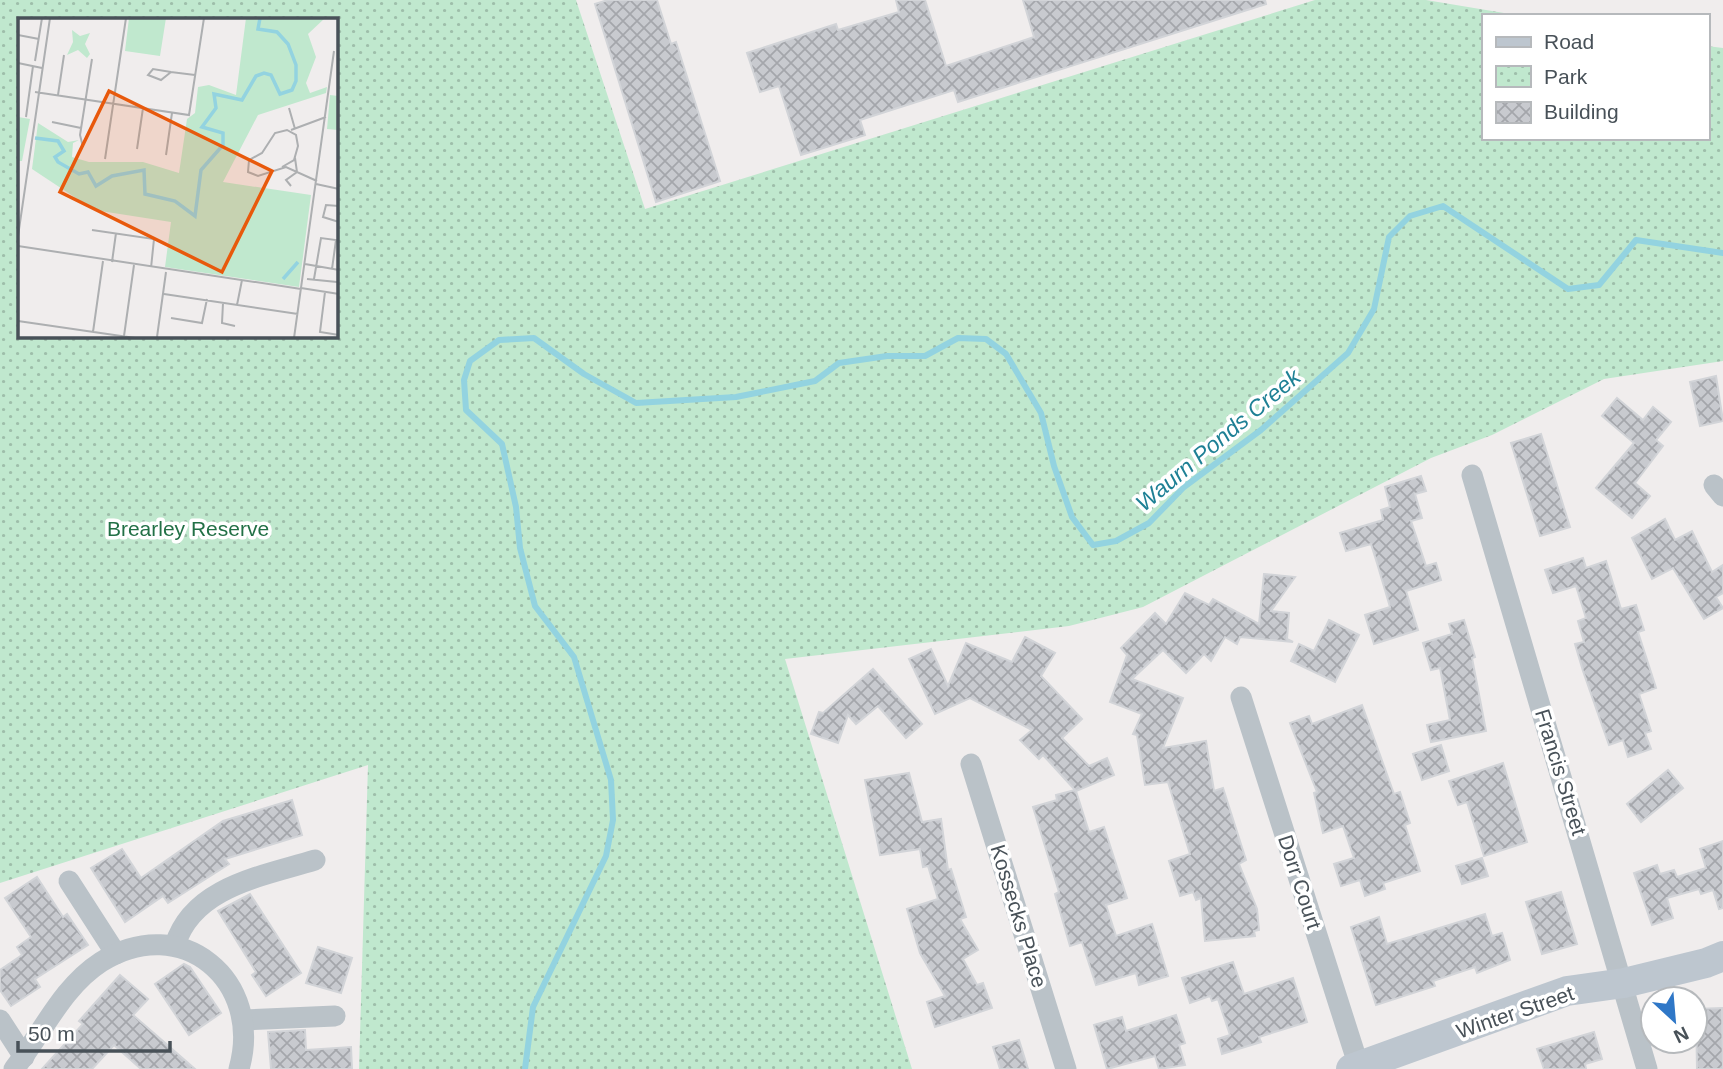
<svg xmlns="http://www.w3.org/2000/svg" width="1723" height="1069" font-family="Arial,sans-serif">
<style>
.park{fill:url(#park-dots);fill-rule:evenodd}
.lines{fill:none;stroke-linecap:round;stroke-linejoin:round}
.stream{stroke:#93d3e0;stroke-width:6}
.building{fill:url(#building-cross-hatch);stroke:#d2d4d8;stroke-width:2}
.street{stroke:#bac2c8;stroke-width:21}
.secondary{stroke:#bdc6cf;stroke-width:30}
.labels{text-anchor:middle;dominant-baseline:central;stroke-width:7;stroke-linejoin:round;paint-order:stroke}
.park-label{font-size:21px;fill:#227046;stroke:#fff}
.street-label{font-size:21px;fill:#485158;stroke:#fff}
.water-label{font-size:23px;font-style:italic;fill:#1e8095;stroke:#fff}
.inset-river{fill:none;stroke:#93d3e0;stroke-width:3.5}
.inset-road{fill:none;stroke:#adafb1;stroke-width:2}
.view{fill:#e8590c;fill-opacity:0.15;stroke:#e8590c;stroke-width:3.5}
.inset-edge{fill:none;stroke:#485158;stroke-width:3.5}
</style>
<defs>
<pattern id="park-dots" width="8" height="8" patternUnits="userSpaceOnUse" patternTransform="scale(1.75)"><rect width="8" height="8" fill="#c0e8ce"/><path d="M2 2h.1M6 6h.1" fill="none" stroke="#9ebeaa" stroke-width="1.8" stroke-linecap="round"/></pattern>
<pattern id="building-cross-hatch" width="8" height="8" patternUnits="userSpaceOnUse" patternTransform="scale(1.75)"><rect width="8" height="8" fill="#c8cacf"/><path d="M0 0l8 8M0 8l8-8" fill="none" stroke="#a4a6ab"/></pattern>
</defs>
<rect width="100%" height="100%" fill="#f0eded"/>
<path class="park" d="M0,0H576L645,209L1315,0H1426L1522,16H1483V138H1707V46L1723,48V361L1604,379L1492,435L1431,458L1143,607L1069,626L785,659L912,1069H359L368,765L0,883ZM336,19V336H19V19Z"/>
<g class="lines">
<path class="stream" d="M525,1069L533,1007L606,856L613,820L611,780L574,657L535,606L520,548L516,507L502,444L466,410L464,380L470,361L499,340L534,338L584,374L636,403L736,397L815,381L839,363L887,356H925L958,338L986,339L1006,354L1041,413L1054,466L1072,517L1093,545L1116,541L1149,523L1184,487L1261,430L1348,353L1374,309L1389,237L1410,216L1443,206L1568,289L1599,285L1636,240L1723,253"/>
</g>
<g class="building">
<path d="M608,0H657L671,44L676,42L720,181L656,202L595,4Z"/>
<path d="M896,0H925L946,66L1034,37L1023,0H1265L1266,4L958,102L954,90L860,120L865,135L801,155L779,86L760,92L747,53L836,24L838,30L899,12Z"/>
<path d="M1716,376L1723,421L1700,426L1690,382Z"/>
<path d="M1617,398L1643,420L1653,407L1671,422L1656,440L1663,446L1635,483L1650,496L1632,518L1596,488L1634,443L1602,416Z"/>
<path d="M1541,434L1570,527L1540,536L1511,443Z"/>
<path d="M1421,476L1426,491L1415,494L1422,518L1411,521L1426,566L1436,563L1441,580L1406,591L1418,630L1374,644L1365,615L1390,607L1377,563L1371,544L1346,551L1340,533L1383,520L1381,510L1390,507L1385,487Z"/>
<path d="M1665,519L1675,540L1692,531L1712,572L1723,565V593L1716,597L1723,608L1704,619L1673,568L1652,579L1632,538Z"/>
<path d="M1583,558L1586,568L1606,561L1621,609L1636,605L1644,630L1638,632L1656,688L1639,694L1651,731L1645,733L1651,749L1628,757L1623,740L1609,745L1583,671L1575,644L1584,642L1578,621L1586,618L1576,586L1553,593L1545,570Z"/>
<path d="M1264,574L1295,577L1271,611L1289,613L1287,639L1293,642L1240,637L1237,644L1225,637L1211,661L1204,654L1186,673L1163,650L1132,679L1183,698L1163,748L1206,741L1214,791L1223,788L1246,860L1239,864L1257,909L1259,930L1254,931L1255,936L1205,941L1201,898L1196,900L1193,892L1180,896L1169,861L1190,854L1168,782L1145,785L1137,735L1133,734L1142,714L1110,702L1127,655L1121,648L1155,613L1166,624L1185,593L1209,605L1213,599L1259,624Z"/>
<path d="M1329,620L1359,635L1335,682L1291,661L1299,644L1314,651Z"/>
<path d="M1464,620L1475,657L1472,658L1486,731L1431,742L1427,725L1450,720L1440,668L1431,670L1423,643L1452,634L1449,624Z"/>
<path d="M1025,637L1055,653L1041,676L1082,719L1062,738L1089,766L1107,758L1114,775L1076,791L1089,832L1104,827L1127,898L1106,905L1116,936L1152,924L1168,976L1139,985L1136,973L1096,985L1082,942L1070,946L1055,894L1059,892L1033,807L1057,800L1056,795L1075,790L1043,755L1039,759L1020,740L1032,730L970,698L935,714L909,659L931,649L948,686L966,643L1012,662Z"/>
<path d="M873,669L922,724L906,738L878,706L856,724L848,715L838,743L811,734L819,712L823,713Z"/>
<path d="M1362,705L1394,794L1400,792L1410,823L1405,825L1420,871L1383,883L1385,889L1365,896L1360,880L1341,886L1334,864L1354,858L1343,826L1323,833L1314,793L1317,792L1290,723L1309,716L1312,724Z"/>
<path d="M1441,745L1449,771L1422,780L1413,754Z"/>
<path d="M1503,763L1527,842L1484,856L1467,802L1458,805L1449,781Z"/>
<path d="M1668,770L1683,788L1641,822L1627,804Z"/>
<path d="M909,773L922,822L941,819L948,870L951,869L966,917L960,919L978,950L963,959L977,985L983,983L992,1008L935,1027L927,1002L945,996L920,953L907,909L938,899L928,866L923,867L920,849L880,855L865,780Z"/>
<path d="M292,800L302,835L225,859L229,864L168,903L163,896L125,922L91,868L122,849L141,878L223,821Z"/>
<path d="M1723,841V908L1719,909L1713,890L1701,894L1699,889L1667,898L1673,918L1652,925L1634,873L1657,865L1660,874L1674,870L1677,877L1706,868L1700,849Z"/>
<path d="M1482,858L1488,876L1462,884L1456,866Z"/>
<path d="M37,877L63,917L67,914L88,945L35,979L40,987L11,1006L0,990V970L22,955L17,947L31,937L5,898Z"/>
<path d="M1561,892L1577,944L1542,954L1526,902Z"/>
<path d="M250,894L301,973L266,996L252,975L256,972L218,911Z"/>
<path d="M1485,914L1492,936L1502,933L1510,960L1477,973L1475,967L1433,981L1435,986L1376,1005L1351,927L1379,917L1387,944Z"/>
<path d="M318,947L352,958L341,993L306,983Z"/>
<path d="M1233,962L1244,994L1293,978L1307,1022L1259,1037L1261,1042L1222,1054L1218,1039L1230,1035L1218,999L1212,1001L1210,996L1190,1003L1182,978Z"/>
<path d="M184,964L190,967L221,1013L189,1035L155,984Z"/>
<path d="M120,975L148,999L133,1015L195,1069H141L114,1045L92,1069H42L83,1024L79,1021Z"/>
<path d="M1722,1008L1723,1069H1697L1696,1009Z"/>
<path d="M1176,1015L1185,1043L1179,1045L1185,1065L1159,1069L1155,1056L1107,1069L1094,1025L1122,1017L1126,1031Z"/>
<path d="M305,1030L306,1050L351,1047L352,1069H271L268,1032Z"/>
<path d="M1594,1032L1602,1059L1585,1064L1586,1069H1544L1537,1049Z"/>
<path d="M1019,1040L1028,1069H1000L993,1047Z"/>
</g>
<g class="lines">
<g class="street">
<path d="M1472,475L1647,1069"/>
<path d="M1714,485L1723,496"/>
<path d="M1241,697L1359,1067"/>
<path d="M971,764L1066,1069"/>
<path d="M69,881L116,954"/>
<path d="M175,945C193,886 264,876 315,860"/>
<path d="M0,1020L24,1057"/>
<path d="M244,1020L335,1016"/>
<path d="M14,1069C42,1034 62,987 101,962C182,911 264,981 239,1069"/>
</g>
<path class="secondary" d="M1351,1069L1567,991L1624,983L1706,963L1723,956"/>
</g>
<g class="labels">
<g class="park-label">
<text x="188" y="528">Brearley Reserve</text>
</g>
<g class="street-label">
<text transform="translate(1561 772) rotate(73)">Francis Street</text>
<text transform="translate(1300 882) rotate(72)">Dorr Court</text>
<text transform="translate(1019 916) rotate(73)">Kossecks Place</text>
<text transform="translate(1515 1012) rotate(-19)">Winter Street</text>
</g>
<g class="water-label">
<text transform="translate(1218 440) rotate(-40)">Waurn Ponds Creek</text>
</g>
</g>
<g transform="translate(18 18)">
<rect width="320" height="320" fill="#f0eded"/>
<path d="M312,77L320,78V112L309,111Z" fill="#c0e8ce"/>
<path d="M111,0H148L142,38L107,33ZM228,0H307L290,16L298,39L288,65L292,75L309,69L308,75L240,97L205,164L293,177L281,269L147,249L153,204L76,192L14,151L20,105L50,124L61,122L55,125L54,139L71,144H125L161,155L169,101L177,95L180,69L191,67L218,77ZM54,12L62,18L72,15L67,26L72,36L69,40L60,32L49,37L55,24ZM0,99L12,101L4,143H0Z" fill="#c0e8ce"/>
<path class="inset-river" d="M17,120L40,123L46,133L37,139L40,144L61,156L70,154L78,168L94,158L126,152L127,176L157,183L177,198L183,152L205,127V115L184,109L198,90L196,76L224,82L238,58L246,55L253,57L262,76L274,72L278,63V47L270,26L259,14L240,11L242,0M265,261L280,244"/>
<path class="inset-road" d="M0,17L21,21M17,43L24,0M0,45L24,50M153,54L135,51L130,57L143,62L153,54L177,57M17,74L171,97L186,0M40,77L46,37M271,90L277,111M8,99L15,48M34,104L63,110M273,112L308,99M65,129L62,117L74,41M119,131L125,90M148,137L154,95M87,141L108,0M264,149L276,142L280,128L278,117L269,112L257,115L244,135L231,142L230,154L240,158L268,149L299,163M298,166L321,171M273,168L268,162L279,154L277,140M321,188L308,187L305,199L321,204M74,212L136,221L133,250M0,218L32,0M0,228L283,271M94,244L98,215M287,246L321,252M289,261L319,264M296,261L303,220L318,222L314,251M283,270L321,276M307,274L302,314L321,317M146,276L280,296M205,285L204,305L217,308M219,287L224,262M153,300L184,305L189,281M0,303L117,320M75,314L85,243M106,318L116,247M139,319L148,254M276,320L316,33"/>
<path class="view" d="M91,73L254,153L204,254L42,174Z"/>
<rect width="320" height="320" class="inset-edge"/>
</g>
<rect x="1482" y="14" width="228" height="126" fill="#ffffff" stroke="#b6b9bc" stroke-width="2"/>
<rect x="1496" y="37" width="35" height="10" fill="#bdc6cf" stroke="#b6b9bc" stroke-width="2"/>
<text x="1544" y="49" font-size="21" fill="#485158">Road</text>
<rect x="1496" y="66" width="35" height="21" fill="url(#park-dots)" stroke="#b6b9bc" stroke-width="2"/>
<text x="1544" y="84" font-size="21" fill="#485158">Park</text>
<rect x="1496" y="102" width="35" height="21" fill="url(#building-cross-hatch)" stroke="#b6b9bc" stroke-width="2"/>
<text x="1544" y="119" font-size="21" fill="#485158">Building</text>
<g transform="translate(1674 1020) rotate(154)"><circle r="33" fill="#ffffff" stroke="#b6b9bc" stroke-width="2"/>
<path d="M0-5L12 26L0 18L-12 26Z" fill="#2f77c7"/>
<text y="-10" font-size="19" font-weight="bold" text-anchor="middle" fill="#485158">N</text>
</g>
<path d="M18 1041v10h152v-10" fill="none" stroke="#485158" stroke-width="3.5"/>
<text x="28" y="1041" font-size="21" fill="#485158" stroke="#ffffff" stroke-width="5" paint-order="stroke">50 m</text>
</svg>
